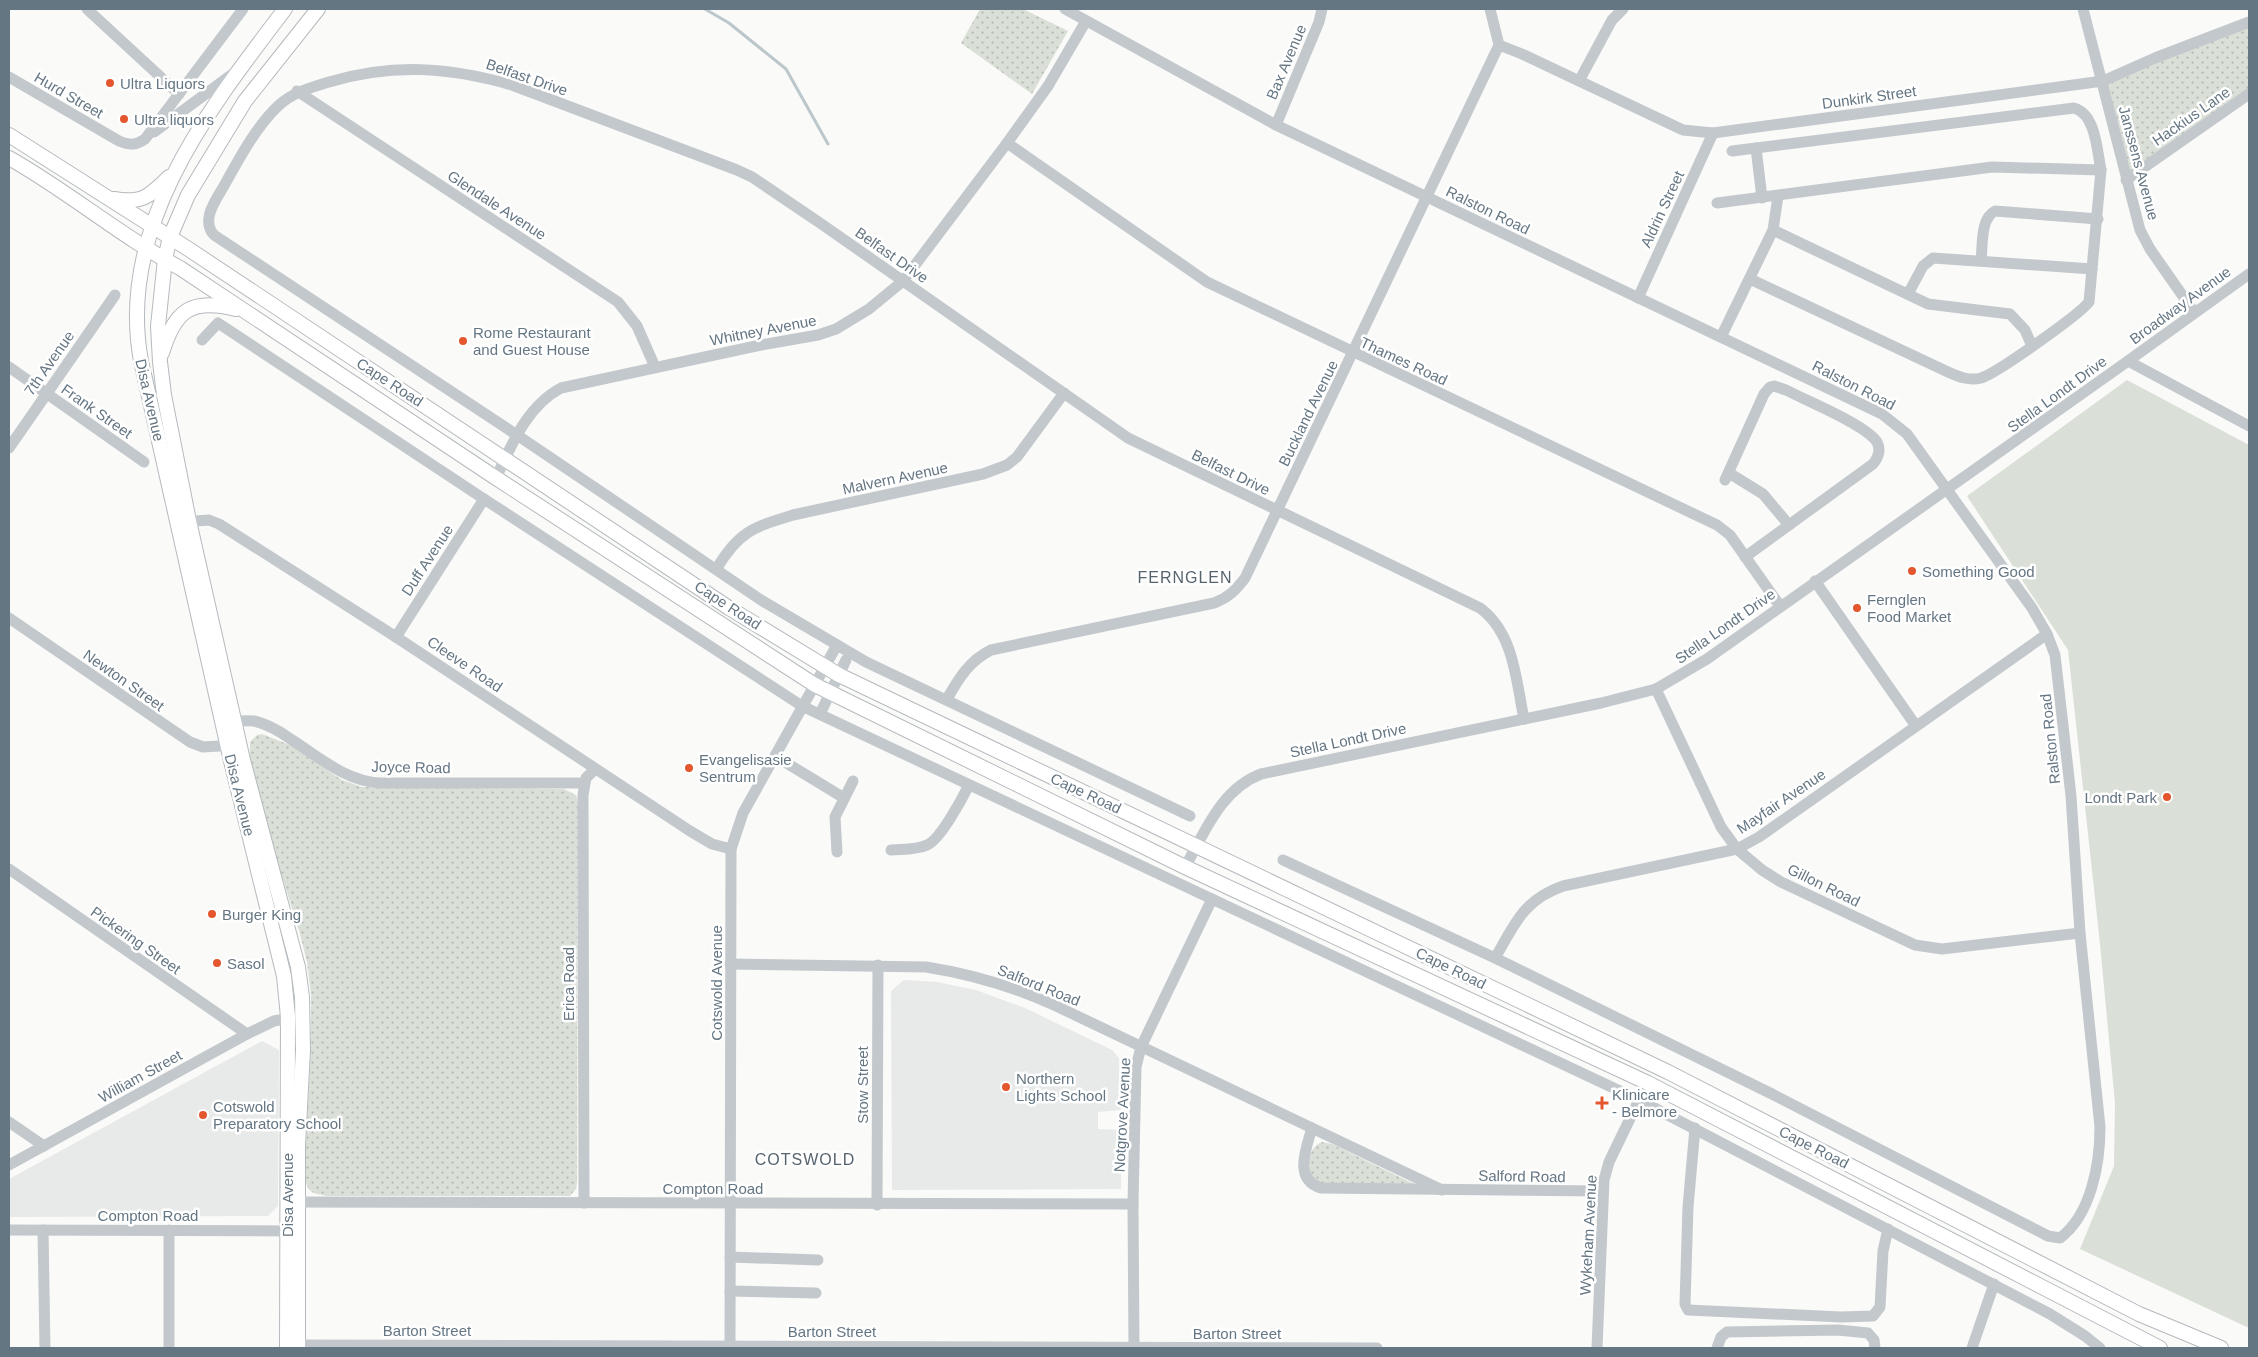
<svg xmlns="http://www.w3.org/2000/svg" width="2258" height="1357" font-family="Arial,sans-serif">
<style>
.built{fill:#e8e9e9}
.park{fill:url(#park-dots)}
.pitch{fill:#dadfd7}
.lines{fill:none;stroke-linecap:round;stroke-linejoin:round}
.stream{stroke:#bbc7cb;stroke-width:3}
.major-casing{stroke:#b5babe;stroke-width:16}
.minor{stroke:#c3c8cc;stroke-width:11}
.major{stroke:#fff;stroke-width:14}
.poi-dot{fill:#e4572e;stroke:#fff;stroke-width:2}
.labels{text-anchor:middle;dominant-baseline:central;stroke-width:5;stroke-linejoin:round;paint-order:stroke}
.street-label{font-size:15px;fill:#657683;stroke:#fff}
.poi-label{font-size:15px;fill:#657683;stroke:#fff;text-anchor:start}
.neighbourhood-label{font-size:16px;letter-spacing:1px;fill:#57646e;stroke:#fff}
</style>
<defs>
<pattern id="park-dots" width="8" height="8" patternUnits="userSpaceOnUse" patternTransform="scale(1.25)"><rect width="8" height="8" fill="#dadfd7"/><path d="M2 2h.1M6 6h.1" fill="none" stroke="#b4b9b4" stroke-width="1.8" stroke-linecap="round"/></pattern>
</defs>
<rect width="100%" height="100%" fill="#fafaf8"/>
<g class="built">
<path d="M904,980L937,982L976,990L1025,1008L1112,1050L1119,1058L1121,1110L1098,1112V1129L1121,1130V1189L892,1190L891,991Z"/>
<path d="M262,1041L279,1050L278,1206L268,1216L9,1217V1179Z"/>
</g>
<g class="park">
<path d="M980,9H1023L1068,31L1032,94L961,43Z"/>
<path d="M2249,21V91L2129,176L2104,85Z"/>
<path d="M262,734L290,745L342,780L362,787L564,789L576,795L578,804L577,1183L576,1189L570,1196H326C322,1194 318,1195 314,1193C303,1188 305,1172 305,1162L311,1050V994L307,962L299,930L278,864L250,757V742L257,735Z"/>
<path d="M1322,1142L1332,1144L1414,1184H1324C1321,1183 1315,1181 1313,1178C1304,1166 1309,1147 1322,1142Z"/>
</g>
<path class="pitch" d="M2127,380L2249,445V1328L2080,1249L2114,1166L2115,1103L2100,944L2068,650L1967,496Z"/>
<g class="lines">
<path class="stream" d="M705,9L729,23L786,69L828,144"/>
<defs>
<g id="major">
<path d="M285,9C209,109 116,226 141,361L231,761L284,976L288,1017L287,1348"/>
<path d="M9,135L190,250L729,608L839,675L1668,1072L2139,1314L2221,1348"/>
<path d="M9,158C68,191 120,236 180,268L496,478L815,685L1185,867L1648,1083L2160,1348"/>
<path d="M114,199C142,204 150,196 169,177"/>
<path d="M162,353C175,310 191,298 236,309"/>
<path d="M298,1348V1146L303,1050L302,997L298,967L243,760L189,521L164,395L160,362L158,326L165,259L170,237L188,195L245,101L318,9"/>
</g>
</defs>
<use href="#major" class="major-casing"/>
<g class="minor">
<path d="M87,9L179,94"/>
<path d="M1065,9L1276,125L1882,414L1907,434L2032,608L2047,634L2055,655L2071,796L2080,933L2100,1127C2100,1164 2091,1215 2060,1238L2048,1236L1772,1094L1495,958L1283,860"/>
<path d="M2083,9L2140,230L2150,249L2194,312"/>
<path d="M1499,45L1522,54L1683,130L1713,133L2103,81L2155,58L2249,22"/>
<path d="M9,77L119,141C129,145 135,146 145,139L243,9"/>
<path d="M1579,81L1612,20L1623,9"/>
<path d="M297,91L618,302L637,326L655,367"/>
<path d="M1276,125L1319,22L1322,9"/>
<path d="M154,132L234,73"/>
<path d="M1007,143L1207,282L1717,525L1730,535L1780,606"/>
<path d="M1756,148L1762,198"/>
<path d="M2126,180L2249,94"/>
<path d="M1717,203L1992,167L2101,170C2097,151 2096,114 2074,108L1732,151"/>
<path d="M1773,230L1928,304L2010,314L2025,330L2032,346"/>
<path d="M1981,260C1983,245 1980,219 1995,211L2098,219"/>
<path d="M1750,279L1948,372C1959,377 1969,381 1981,378C1996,374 2080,314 2089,302L2101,170"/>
<path d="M1908,294L1923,266L1933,258L2092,269"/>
<path d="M1638,298L1713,133"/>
<path d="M1721,337L1773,230L1778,196"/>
<path d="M202,340L218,323L484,499L802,706L1639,1100L2050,1314L2085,1336L2100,1348"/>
<path d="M2128,361L2249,274"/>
<path d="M9,367L144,462"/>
<path d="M9,448L115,295"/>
<path d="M1729,473L1763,494L1789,525"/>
<path d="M496,478C512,444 527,406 561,388L756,346L818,335L836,329L869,309L903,281L1007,143L1048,86L1086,21"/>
<path d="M1725,480L1764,394L1770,387L1774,386L1786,390C1807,401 1866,425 1877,442C1881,450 1878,458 1873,464L1745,557"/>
<path d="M182,522L209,520L219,524L396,637L690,831L712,844L731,849"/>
<path d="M717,568C739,531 754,527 793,515L983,474L1007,465L1017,457L1064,393"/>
<path d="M1815,581L1916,726"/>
<path d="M9,618L190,742L203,747L235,745"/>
<path d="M396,637L484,499"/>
<path d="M1656,689L1721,827L1737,849L1762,870L1781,882L1915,945L1942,949L2080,933"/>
<path d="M947,699C959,678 969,661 991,650L1214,603C1228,598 1236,590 1245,578L1499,45L1490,9"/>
<path d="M820,714L846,660"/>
<path d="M227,722C236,721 245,720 254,721C268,724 281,732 292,740C320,758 346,781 380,783H584"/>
<path d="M775,756L844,798"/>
<path d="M1190,816L866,662L761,600L517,435L214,235C200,219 217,199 225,184C240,157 256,127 278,106C293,92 310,88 329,82C393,63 448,67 512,85L737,170L752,177L820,223L1128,438L1480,608C1514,633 1516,680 1524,719"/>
<path d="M891,850C903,849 916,850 927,845C940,840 962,799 969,785"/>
<path d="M837,852L835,817L853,781"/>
<path d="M1185,867C1205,832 1221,789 1261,774L1601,703L1656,689L1707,659L2128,361L2249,426"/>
<path d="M9,869L247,1034"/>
<path d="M1495,958C1515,924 1523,900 1563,886L1737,849L1759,837L2047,634"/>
<path d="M730,964L926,967C971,974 1012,986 1054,1005L1442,1190"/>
<path d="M9,1122L44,1146"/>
<path d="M1312,1128C1306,1149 1293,1179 1321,1188L1602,1191"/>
<path d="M1695,1128L1688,1207L1685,1304L1688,1310L1841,1317L1873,1316L1880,1307L1883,1251L1888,1229"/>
<path d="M9,1165L247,1034L274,1021L295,1017"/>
<path d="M290,1202L1133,1204"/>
<path d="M584,1203L583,795L586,778L595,769"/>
<path d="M877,1205L878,965"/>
<path d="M9,1230L294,1231"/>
<path d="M43,1230L45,1348"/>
<path d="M169,1230V1348"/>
<path d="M730,1257L818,1260"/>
<path d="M730,1291L816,1293"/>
<path d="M291,1345L1377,1348"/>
<path d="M730,1348L731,849L743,813L837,645"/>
<path d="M1134,1348L1133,1204L1136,1067L1141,1047L1212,899"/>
<path d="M1597,1348L1604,1180L1609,1162L1639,1100"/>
<path d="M1717,1348L1721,1337L1727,1332L1838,1330L1868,1333L1874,1340L1875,1348"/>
<path d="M1972,1348L1994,1284"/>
</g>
<use href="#major" class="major"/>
</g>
<g class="poi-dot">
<circle cx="110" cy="83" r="5"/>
<circle cx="124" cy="119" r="5"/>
<circle cx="463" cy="341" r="5"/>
<circle cx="1912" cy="571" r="5"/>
<circle cx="1857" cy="608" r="5"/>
<circle cx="689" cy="768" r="5"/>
<circle cx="2167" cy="797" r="5"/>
<circle cx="212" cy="914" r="5"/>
<circle cx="217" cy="963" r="5"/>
<circle cx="1006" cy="1087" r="5"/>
<path d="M1599.5 1095.5h5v5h5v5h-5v5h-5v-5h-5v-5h5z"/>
<circle cx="203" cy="1115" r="5"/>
</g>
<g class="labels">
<g class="street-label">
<text transform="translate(1286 62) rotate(-67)">Bax Avenue</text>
<text transform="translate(527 77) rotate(19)">Belfast Drive</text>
<text transform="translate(69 95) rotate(30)">Hurd Street</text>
<text transform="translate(1869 97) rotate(-8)">Dunkirk Street</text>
<text transform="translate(2191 116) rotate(-35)">Hackius Lane</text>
<text transform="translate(2139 163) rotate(75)">Janssens Avenue</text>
<text transform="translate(497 205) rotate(33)">Glendale Avenue</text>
<text transform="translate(1662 209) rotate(-65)">Aldrin Street</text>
<text transform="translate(1488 210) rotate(26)">Ralston Road</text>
<text transform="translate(892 255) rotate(35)">Belfast Drive</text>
<text transform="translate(2180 305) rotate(-36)">Broadway Avenue</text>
<text transform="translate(763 330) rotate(-11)">Whitney Avenue</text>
<text transform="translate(1404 361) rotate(25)">Thames Road</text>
<text transform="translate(49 363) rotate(-55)">7th Avenue</text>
<text transform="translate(390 382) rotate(33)">Cape Road</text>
<text transform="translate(1854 385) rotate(27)">Ralston Road</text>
<text transform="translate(2057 394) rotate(-36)">Stella Londt Drive</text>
<text transform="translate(150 400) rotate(77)">Disa Avenue</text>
<text transform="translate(97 411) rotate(35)">Frank Street</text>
<text transform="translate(1308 413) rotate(-64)">Buckland Avenue</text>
<text transform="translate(1231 472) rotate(26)">Belfast Drive</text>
<text transform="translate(895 478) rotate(-12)">Malvern Avenue</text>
<text transform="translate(427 560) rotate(-57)">Duff Avenue</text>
<text transform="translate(728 605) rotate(33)">Cape Road</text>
<text transform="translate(1725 626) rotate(-35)">Stella Londt Drive</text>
<text transform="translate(465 664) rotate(34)">Cleeve Road</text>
<text transform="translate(124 680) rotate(35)">Newton Street</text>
<text transform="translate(2050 739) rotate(-96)">Ralston Road</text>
<text transform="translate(1348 740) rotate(-12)">Stella Londt Drive</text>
<text transform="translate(411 767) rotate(1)">Joyce Road</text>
<text transform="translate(1086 793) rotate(25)">Cape Road</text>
<text transform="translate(240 795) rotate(76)">Disa Avenue</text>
<text transform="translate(1781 801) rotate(-34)">Mayfair Avenue</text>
<text transform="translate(1824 885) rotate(26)">Gillon Road</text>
<text transform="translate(136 940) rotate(35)">Pickering Street</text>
<text transform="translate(1451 968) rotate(26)">Cape Road</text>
<text transform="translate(716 983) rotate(-90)">Cotswold Avenue</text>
<text transform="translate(568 984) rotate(-90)">Erica Road</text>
<text transform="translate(1039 985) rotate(22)">Salford Road</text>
<text transform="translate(140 1076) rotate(-29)">William Street</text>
<text transform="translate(862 1085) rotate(-90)">Stow Street</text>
<text transform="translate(1122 1115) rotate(-87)">Notgrove Avenue</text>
<text transform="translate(1814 1147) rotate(27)">Cape Road</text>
<text transform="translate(1522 1176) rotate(1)">Salford Road</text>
<text x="713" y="1188">Compton Road</text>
<text transform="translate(287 1195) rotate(-90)">Disa Avenue</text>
<text x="148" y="1215">Compton Road</text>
<text transform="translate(1588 1235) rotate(-87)">Wykeham Avenue</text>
<text x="427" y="1330">Barton Street</text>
<text x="832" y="1331">Barton Street</text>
<text x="1237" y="1333">Barton Street</text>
</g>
<g class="poi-label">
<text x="120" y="83">Ultra Liquors</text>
<text x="134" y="119">Ultra liquors</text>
<text x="473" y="332">Rome Restaurant<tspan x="473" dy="17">and Guest House</tspan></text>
<text x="1922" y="571">Something Good</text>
<text x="1867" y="599">Fernglen<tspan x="1867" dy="17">Food Market</tspan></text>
<text x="699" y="759">Evangelisasie<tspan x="699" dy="17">Sentrum</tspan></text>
<text x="2157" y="797" text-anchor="end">Londt Park</text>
<text x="222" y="914">Burger King</text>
<text x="227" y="963">Sasol</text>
<text x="1016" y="1078">Northern<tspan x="1016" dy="17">Lights School</tspan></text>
<text x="1612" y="1094">Klinicare<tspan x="1612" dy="17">- Belmore</tspan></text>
<text x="213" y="1106">Cotswold<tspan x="213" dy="17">Preparatory School</tspan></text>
</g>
<g class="neighbourhood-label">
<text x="1185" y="577">FERNGLEN</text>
<text x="805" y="1159">COTSWOLD</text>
</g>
</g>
<rect width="2258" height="1357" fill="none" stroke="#657683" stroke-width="20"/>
</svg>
